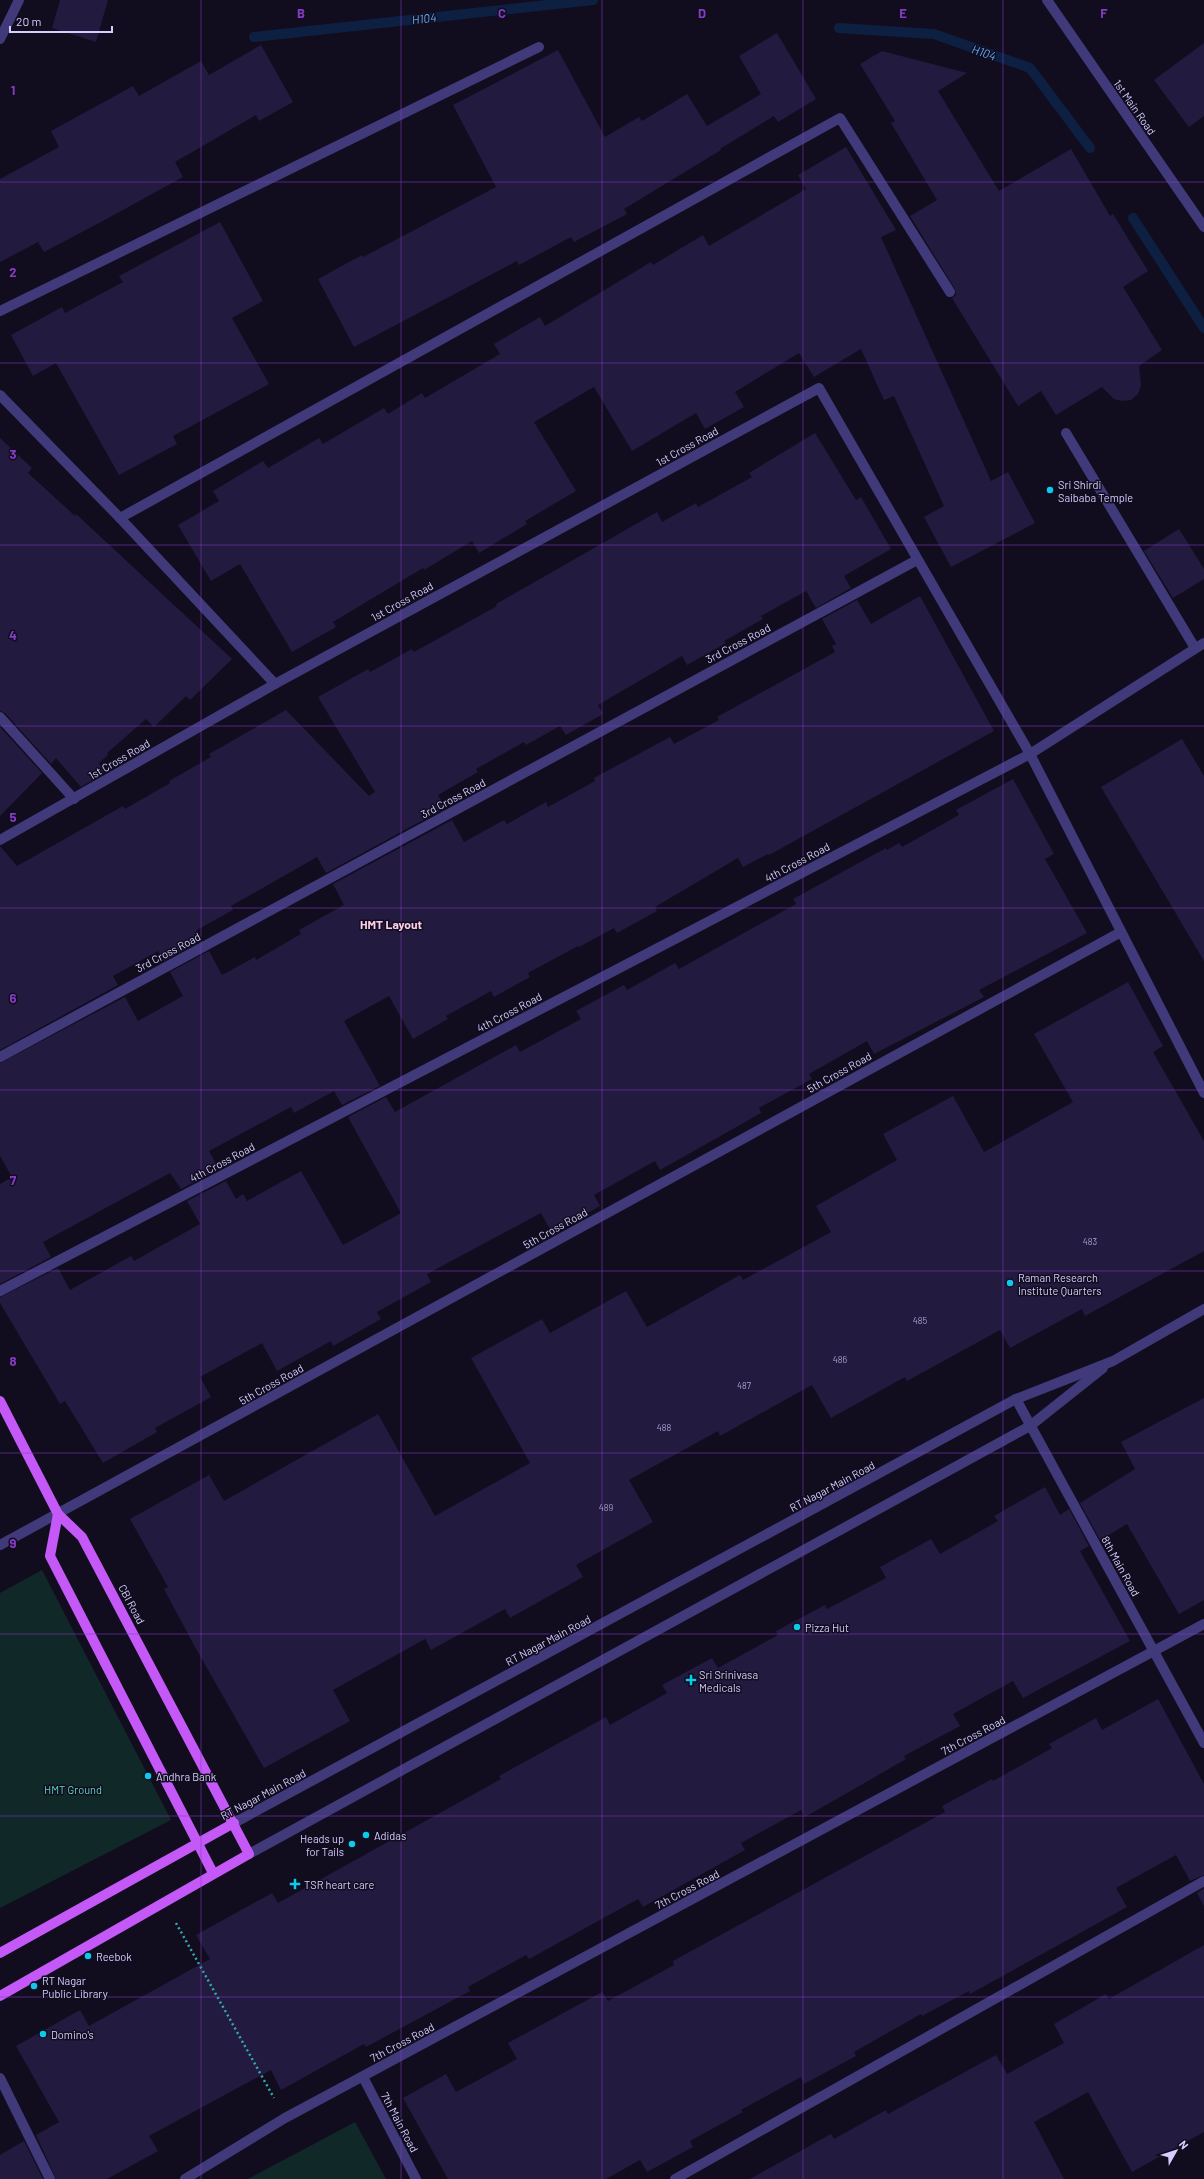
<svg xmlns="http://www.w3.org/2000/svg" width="1204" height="2179" font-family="Barlow,sans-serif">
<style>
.green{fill:#112828}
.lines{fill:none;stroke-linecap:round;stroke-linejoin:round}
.stream{stroke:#0e2042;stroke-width:10}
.building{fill:#231a3f}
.path{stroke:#33abaa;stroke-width:2.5;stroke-dasharray:2 3;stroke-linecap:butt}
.minor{stroke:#403a7b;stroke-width:10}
.major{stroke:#c459f7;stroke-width:10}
.grid{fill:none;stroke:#843cc5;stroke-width:1;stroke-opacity:0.55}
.poi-dot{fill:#0bcaeb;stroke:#110d1f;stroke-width:1.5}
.labels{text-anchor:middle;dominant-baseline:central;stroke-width:3;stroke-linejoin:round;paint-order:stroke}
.number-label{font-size:9px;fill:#a8a0ce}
.street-label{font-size:11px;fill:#d5cdfd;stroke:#110d1f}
.poi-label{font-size:11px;fill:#d5cdfd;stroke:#110d1f;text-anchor:start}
.park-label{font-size:11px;fill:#5dd9c0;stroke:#110d1f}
.water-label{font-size:12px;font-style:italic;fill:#60aaf8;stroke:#110d1f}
.neighbourhood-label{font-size:12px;font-weight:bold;fill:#fdcfea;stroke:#110d1f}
.grid-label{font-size:13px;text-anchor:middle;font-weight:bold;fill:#843cc5;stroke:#110d1f;stroke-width:3;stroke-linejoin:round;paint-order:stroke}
</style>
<rect width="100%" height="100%" fill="#110d1f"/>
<g class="green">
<path d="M42,1570L171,1820L0,1908V1593Z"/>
<path d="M355,2122L386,2179H248Z"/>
</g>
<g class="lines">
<g class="stream">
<path d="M839,28L934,34L1030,68L1090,148"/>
<path d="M254,37L593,0"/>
<path d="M1133,218L1204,328"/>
</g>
</g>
<g class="building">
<path d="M60,0H108L96,42L52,28Z"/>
<path d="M777,33L816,99L778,122L774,116L720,149L721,150L624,209L627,214L574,242L571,237L519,265L517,261L354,347L318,279L362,255L363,257L496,187L453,105L558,50L605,137L639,117L642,121L687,94L707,126L761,94L739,56Z"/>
<path d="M1204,43V116L1189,127L1154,80Z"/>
<path d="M261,45L293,102L259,121L256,115L175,162L183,177L101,222L44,252L38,242L0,262V179L59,147L51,131L133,86L139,96L201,61L209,75Z"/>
<path d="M882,51L967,73L938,91L999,191L1071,149L1110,216L1113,214L1148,271L1123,287L1162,350L1139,366L1141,385L1138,394L1131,400L1122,401L1114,399L1102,387L1056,415L1041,391L1018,406L952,298L956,295L955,289L910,216L937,200L891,123L895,121L860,64Z"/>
<path d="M846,147L896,230L881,237L991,481L1008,472L1035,523L951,567L924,517L944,506L894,396L884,400L861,349L814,377L799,353L735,392L744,407L705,429L696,413L632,451L594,387L592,388L534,422L576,491L525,521L527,524L479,553L472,541L424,570L423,568L333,622L336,627L292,652L240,564L211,581L178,525L219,501L213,491L263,461L268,468L319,438L323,444L384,408L388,414L422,393L425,398L500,354L494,344L540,317L545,326L651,262L653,265L703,235L709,246L806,189L798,175Z"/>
<path d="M220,222L263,301L232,318L269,384L173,436L177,444L119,475L56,363L33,376L11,335L62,307L65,313L123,282L119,276Z"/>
<path d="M815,433L856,500L861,497L891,549L844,576L851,588L816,608L806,591L761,616L763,619L724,641L726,643L687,665L682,656L598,705L603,714L566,735L560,726L526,745L524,742L476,769L478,772L438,795L445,808L326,873L317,857L231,906L233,910L197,930L202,940L164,961L158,951L113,976L118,985L0,1050V846L17,866L123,806L125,809L170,783L169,781L211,757L209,754L286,710L369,796L375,792L318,697L368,669L370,672L412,649L414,652L497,606L496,604L657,512L662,522L696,503L698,507L752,477L749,473Z"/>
<path d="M0,438L32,468L28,473L75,516L76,514L232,659L190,700L186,696L154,727L146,719L107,753L108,755L99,763L104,773L81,787L56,758L51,764L5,713L0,711Z"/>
<path d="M1179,529L1204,569V579L1173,598L1144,551Z"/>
<path d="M920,596L994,731L769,855L768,854L743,867L738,858L655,907L657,911L617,933L614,928L579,947L578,946L528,973L530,977L494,997L491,991L446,1016L448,1019L413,1039L389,996L344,1021L380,1086L342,1105L334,1091L294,1113L291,1107L209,1151L219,1169L181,1189L170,1173L43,1242L51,1257L0,1284V1184L12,1177L0,1156V1063L125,997L138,1021L183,996L170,972L209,951L222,975L255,957L256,960L301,934L299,930L344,905L333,884L452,820L464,842L504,820L507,824L546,802L548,807L595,781L594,778L670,737L674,744L719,720L717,717L835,652L832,646L836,644L822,619L857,600L871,624Z"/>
<path d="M0,727L42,773L0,816Z"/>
<path d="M1182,739L1204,776V961L1101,787Z"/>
<path d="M1013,779L1054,854L1045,859L1087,933L979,990L984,997L874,1054L867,1041L809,1074L812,1079L759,1108L761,1113L708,1143L660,1170L655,1161L594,1195L600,1206L552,1233L541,1213L427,1274L431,1282L377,1312L381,1319L333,1346L331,1341L277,1371L262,1343L200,1377L211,1397L155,1428L157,1432L103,1463L65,1401L60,1404L0,1303V1297L58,1268L70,1290L131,1256L134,1261L200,1224L187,1201L226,1181L236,1199L243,1194L247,1201L301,1171L343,1245L401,1213L348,1117L386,1097L395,1112L516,1045L520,1052L581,1019L576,1011L624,985L627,990L675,963L679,969L796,904L793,899L886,848L887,850L899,843L902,847L959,815L956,810Z"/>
<path d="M1128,982L1163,1046L1153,1052L1204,1141V1251L1085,1316L1082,1309L1010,1348L1000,1330L907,1381L905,1377L831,1418L812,1385L720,1436L718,1431L629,1480L653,1522L576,1565L583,1577L510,1618L505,1609L431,1650L425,1639L333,1690L350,1721L264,1768L195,1647L164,1589L168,1587L130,1519L209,1475L224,1501L378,1414L435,1516L530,1463L471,1358L542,1319L550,1333L626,1291L647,1327L740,1275L743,1280L831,1232L816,1206L897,1160L883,1134L953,1096L984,1152L1073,1102L1034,1034Z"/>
<path d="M1204,1398V1600L1179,1614L1127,1524L1100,1540L1080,1503L1135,1469L1121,1442Z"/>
<path d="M1045,1487L1060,1515L1069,1509L1089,1546L1080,1551L1130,1641L1023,1698L1013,1681L953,1714L960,1726L904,1756L906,1759L854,1789L805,1817L801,1810L741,1843L745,1850L643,1907L638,1899L529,1959L526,1955L468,1987L470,1991L366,2047L364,2044L281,2090L271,2070L149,2136L158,2151L107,2179H56L36,2135L59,2122L16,2046L80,2010L89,2026L210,1959L196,1935L272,1893L278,1903L501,1779L499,1776L606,1717L610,1725L667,1693L662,1685L712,1658L718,1668L778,1635L776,1631L825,1605L827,1609L886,1578L880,1567L931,1539L940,1554L998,1521L994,1516Z"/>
<path d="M1158,1699L1204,1784V1875L1190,1881L1176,1855L1116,1888L1127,1907L970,1994L969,1991L922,2016L921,2014L854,2052L856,2056L804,2084L801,2077L741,2110L743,2112L690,2141L693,2147L647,2172L640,2160L606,2179H448L403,2098L446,2074L456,2092L517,2059L508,2043L602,1992L608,2001L674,1965L673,1961L945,1812L942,1806L992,1779L993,1781L1052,1748L1049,1744L1096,1718L1102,1730Z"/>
<path d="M1204,1888V1906L1197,1893Z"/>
<path d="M1204,1945V2132L1132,2172L1088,2092L1034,2122L1064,2179H750L831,2134L834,2139L886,2110L888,2114L996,2055L1007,2074L1064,2043L1054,2024L1106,1994L1109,1999Z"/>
<path d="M24,2141L43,2179H0V2155Z"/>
</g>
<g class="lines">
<path class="path" d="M176,1923L274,2098"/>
<g class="minor">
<path d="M1047,0L1204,227"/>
<path d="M0,39L19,0"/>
<path d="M0,311L539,47"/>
<path d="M0,395L120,518L275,684"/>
<path d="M1066,433L1195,648"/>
<path d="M120,518L840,118L950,292"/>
<path d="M0,717L74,799"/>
<path d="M0,840L275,684L819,388L1030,754L1204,1093"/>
<path d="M0,1057L917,560"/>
<path d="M0,1291L1030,754L1204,643"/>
<path d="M1016,1399L1204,1743"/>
<path d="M0,1545L1121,932"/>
<path d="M234,1823L1016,1399L1113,1361L1204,1309"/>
<path d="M249,1854L1030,1426L1103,1368"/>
<path d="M363,2077L416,2179"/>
<path d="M0,2078L50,2179"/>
<path d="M185,2179L285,2118L1204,1624"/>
<path d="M675,2179L1204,1881"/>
</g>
<g class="major">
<path d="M0,1401L58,1514L82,1537L249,1854L0,1996"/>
<path d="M58,1514L50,1556L213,1873"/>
<path d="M0,1953L234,1823"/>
</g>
</g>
<path class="grid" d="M201,0V2179M401,0V2179M602,0V2179M803,0V2179M1003,0V2179M0,182H1204M0,363H1204M0,545H1204M0,726H1204M0,908H1204M0,1090H1204M0,1271H1204M0,1453H1204M0,1634H1204M0,1816H1204M0,1997H1204"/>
<g class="poi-dot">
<circle cx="1050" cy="490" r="4"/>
<circle cx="1010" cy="1283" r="4"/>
<circle cx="797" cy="1627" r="4"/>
<path d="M689 1674h4v4h4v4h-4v4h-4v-4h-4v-4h4z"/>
<circle cx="148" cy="1776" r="4"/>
<circle cx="366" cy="1835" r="4"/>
<circle cx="352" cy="1844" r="4"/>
<path d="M293 1878h4v4h4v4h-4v4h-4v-4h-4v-4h4z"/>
<circle cx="88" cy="1956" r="4"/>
<circle cx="34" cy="1986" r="4"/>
<circle cx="43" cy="2034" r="4"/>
</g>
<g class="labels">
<g class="number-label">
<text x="1090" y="1241">483</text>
<text x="920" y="1320">485</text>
<text x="840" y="1359">486</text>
<text x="744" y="1385">487</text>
<text x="664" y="1427">488</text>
<text x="606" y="1507">489</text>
</g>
<g class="street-label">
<text transform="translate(1135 107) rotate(55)">1st Main Road</text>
<text transform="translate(687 446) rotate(-29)">1st Cross Road</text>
<text transform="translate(402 601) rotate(-29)">1st Cross Road</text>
<text transform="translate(738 643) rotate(-28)">3rd Cross Road</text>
<text transform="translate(119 759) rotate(-30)">1st Cross Road</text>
<text transform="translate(453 798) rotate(-28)">3rd Cross Road</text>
<text transform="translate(797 862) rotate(-28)">4th Cross Road</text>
<text transform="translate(168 952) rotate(-28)">3rd Cross Road</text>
<text transform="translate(509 1012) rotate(-28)">4th Cross Road</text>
<text transform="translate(839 1072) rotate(-29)">5th Cross Road</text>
<text transform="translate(222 1162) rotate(-28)">4th Cross Road</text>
<text transform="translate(555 1228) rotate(-29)">5th Cross Road</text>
<text transform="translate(271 1384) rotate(-29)">5th Cross Road</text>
<text transform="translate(832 1486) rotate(-28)">RT Nagar Main Road</text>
<text transform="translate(1121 1566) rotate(61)">8th Main Road</text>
<text transform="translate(132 1604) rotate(62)">CBI Road</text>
<text transform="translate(548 1640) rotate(-28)">RT Nagar Main Road</text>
<text transform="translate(973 1735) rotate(-28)">7th Cross Road</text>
<text transform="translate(263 1794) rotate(-28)">RT Nagar Main Road</text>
<text transform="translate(687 1889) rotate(-28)">7th Cross Road</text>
<text transform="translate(402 2042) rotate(-28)">7th Cross Road</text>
<text transform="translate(400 2122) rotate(62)">7th Main Road</text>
</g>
<g class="poi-label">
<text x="1058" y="484">Sri Shirdi<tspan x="1058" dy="13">Saibaba Temple</tspan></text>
<text x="1018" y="1277">Raman Research<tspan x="1018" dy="13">Institute Quarters</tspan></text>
<text x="805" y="1627">Pizza Hut</text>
<text x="699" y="1674">Sri Srinivasa<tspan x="699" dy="13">Medicals</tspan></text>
<text x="156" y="1776">Andhra Bank</text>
<text x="374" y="1835">Adidas</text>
<text x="344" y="1838" text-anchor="end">Heads up<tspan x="344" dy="13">for Tails</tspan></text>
<text x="304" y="1884">TSR heart care</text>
<text x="96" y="1956">Reebok</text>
<text x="42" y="1980">RT Nagar<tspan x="42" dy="13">Public Library</tspan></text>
<text x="51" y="2034">Domino's</text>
</g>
<g class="park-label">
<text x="73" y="1789">HMT Ground</text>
</g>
<g class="water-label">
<text transform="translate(424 18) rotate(-6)">H104</text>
<text transform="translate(984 52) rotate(19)">H104</text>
</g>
<g class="neighbourhood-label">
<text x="391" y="924">HMT Layout</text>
</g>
</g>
<g class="grid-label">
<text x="301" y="18">B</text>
<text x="502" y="18">C</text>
<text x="702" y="18">D</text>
<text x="903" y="18">E</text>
<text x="1104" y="18">F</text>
<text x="13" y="95">1</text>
<text x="13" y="277">2</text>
<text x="13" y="459">3</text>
<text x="13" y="640">4</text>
<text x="13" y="822">5</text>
<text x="13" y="1003">6</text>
<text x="13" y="1185">7</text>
<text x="13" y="1366">8</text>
<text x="13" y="1548">9</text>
</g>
<g transform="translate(1176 2151) rotate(51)" stroke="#110d1f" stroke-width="3" paint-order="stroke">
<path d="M0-3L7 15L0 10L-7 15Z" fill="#d5cdfd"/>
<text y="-6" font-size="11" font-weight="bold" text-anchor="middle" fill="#d5cdfd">N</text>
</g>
<path d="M10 26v6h102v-6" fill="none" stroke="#d5cdfd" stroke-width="2"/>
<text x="16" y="26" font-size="12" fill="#d5cdfd" stroke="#110d1f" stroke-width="3" paint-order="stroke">20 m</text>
</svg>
